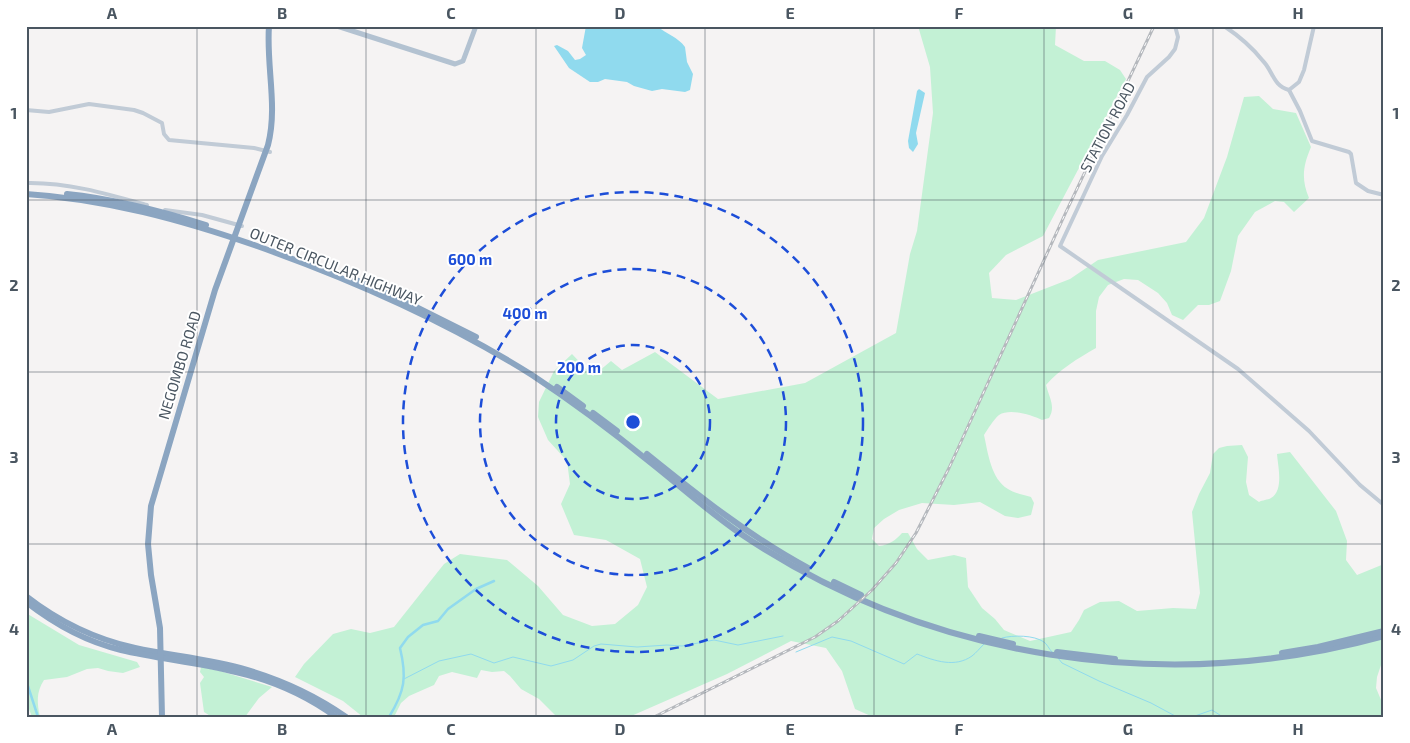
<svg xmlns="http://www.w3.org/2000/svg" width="1410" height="743" font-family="'Exo 2',sans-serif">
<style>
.green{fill:#c3f1d5}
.water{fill:#90daee}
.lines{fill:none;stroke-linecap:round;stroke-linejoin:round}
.stream{stroke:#90daee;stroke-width:1}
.canal{stroke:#90daee;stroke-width:2.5}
.secondary{stroke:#c1cbd6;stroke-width:4}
.primary{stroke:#b3c2d1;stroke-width:5}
.highway{stroke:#8ba5c1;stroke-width:6}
.rail-casing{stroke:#b5b8bd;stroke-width:3}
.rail{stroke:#fff;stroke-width:1;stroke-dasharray:4;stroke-linecap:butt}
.grid{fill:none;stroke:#4a5661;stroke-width:1;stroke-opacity:0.55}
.ring{fill:none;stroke:#1d4ed8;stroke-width:2.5;stroke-dasharray:9 6}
.labels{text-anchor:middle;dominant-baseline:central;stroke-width:4;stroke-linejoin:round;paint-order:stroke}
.street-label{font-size:15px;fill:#4a5661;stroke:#fff}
.centre{fill:#1d4ed8;stroke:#fff;stroke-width:2.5}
.ring-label{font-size:15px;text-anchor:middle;font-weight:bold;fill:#1d4ed8;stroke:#fff;stroke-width:4;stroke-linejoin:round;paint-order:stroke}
.neatline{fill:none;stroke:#4a5661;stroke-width:2}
.grid-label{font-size:16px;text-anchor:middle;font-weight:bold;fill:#4a5661}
</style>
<rect width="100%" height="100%" fill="#f5f3f3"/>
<g class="green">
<path d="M918,26H1056L1055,45L1084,61H1105L1120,70L1126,79L1043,236L1006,255L989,273L992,298L1016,300L1070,279L1098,260L1186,242L1204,218L1227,157L1244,97L1259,96L1273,109L1296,113L1311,147C1303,166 1301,179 1309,198L1294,212L1284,202L1275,201L1255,212L1238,236L1231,271L1220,301L1209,305H1198L1183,320L1172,315L1167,303L1158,293L1138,280L1124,279L1108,285L1099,297L1096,311V348C1077,359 1060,369 1046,385C1049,397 1056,407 1049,418L1042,420C1031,415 1010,408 999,415C993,420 988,429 984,435C988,453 991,479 1008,489C1014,493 1024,495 1031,497L1034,503L1031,515L1018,518L1005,516L980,502L954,505L922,503L899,510L884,519L874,528L872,539L879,546C889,545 896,540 902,533H908L917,549L928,560L954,555L966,558L968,587L982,608L995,619L1004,630L1030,641L1071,632L1079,620L1084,610L1100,602L1119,601L1137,611L1173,608L1196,609L1200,593L1192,512L1199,494L1210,473L1213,454L1219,448L1227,446L1242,445L1248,457L1246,482L1249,495L1259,502C1262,500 1268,500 1271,498C1284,490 1278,467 1277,454L1290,452L1336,511L1347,541L1346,560L1357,575L1384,564V656L1377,677L1376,688L1384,707V717H873L855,709L842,671L826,648L791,641L727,674L629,717H557L539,699L521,689L510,676L504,671L492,672L481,670L477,678L452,672L439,676L434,685L409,696L401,703L394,717H363L343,701L295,677L304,664L333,634L351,629L370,633L394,627L444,564L460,554L507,560L538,586L563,615L592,626L615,624L638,605L647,587L640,559L606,540L574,535L561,504L570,484L567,461L548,440L538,417L539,402L554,371L572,354L593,376L611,361L622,370L655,352L718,399L805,383L896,333L910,254L917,231L933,113L930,67Z"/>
<path d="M26,613L79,645L137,662L140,667L123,673L108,671L98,668L87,669L67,677L44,680C36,692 37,703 40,717H32L26,701Z"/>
<path d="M201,667L220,671L272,687L259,698L245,717H212L204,712L200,683L204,677L200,672Z"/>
</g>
<g class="water">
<path d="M586,26H657C666,34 678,37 685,47L687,62L693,74L690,90L685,92L662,89L652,91L634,86L627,82L605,79L598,82H590L569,68L554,46L557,45L568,51L575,60L580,59L586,55L582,48Z"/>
<path d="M919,89L925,93L916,133L918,144L913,152L909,148L908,141L917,91Z"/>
</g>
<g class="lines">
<g class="stream">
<path d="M1002,638C1013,635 1034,635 1044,642C1047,644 1049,649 1052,652"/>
<path d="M796,652L832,637L851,641L904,664L917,654C935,661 955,668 972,656C976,653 980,648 984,644"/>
<path d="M1058,658L1062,663L1099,681L1151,703L1177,717"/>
<path d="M404,679L439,661L471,654L494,663L513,657L551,666L573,660L594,646L601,644L637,647L667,645L682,646L714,640L738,645L783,636"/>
<path d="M1192,717L1212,710L1223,717"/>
</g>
<g class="canal">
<path d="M26,680L38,717"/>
<path d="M389,717C405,691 407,677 400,648L408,637L423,625L438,621L448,609L476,589L494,581"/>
</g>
<g class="secondary">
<path d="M1175,26L1178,37L1175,49L1169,57L1147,77L1127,115L1102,156L1060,246L1238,369L1309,431L1360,485L1384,505"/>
<path d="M1224,26C1239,36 1252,47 1263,61C1273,71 1273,86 1289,90"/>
<path d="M1314,26L1304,70L1299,82L1289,90L1300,111L1312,141L1349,152L1351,154L1356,183L1368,191L1384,195"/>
<path d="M26,110L49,112L89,104L134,110L143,113L162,123L164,134L169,140L254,148L270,152"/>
<path d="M26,183C67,182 108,194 147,205"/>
<path d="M165,210L202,215L242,226"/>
</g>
<path class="primary" d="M337,26L455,64L463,61L476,26"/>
<g class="highway">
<path d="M26,194C106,199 182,220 257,246C353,280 446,321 532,375C573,402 613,432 651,463C680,486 708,511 738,532C927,660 1165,696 1384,636"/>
<path d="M67,194C115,199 161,211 206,225"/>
<path d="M349,277L404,301L476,337"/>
<path d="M557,387L583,406"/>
<path d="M593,413L617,431"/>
<path d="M647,454C699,496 749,536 808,568"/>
<path d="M834,582L861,595"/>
<path d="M26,596C58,621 95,639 135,648C172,656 210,659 247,670C281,680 316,696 346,717"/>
<path d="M26,602C53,623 87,642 121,650C159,659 198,662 236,672C271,680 307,696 336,717"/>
<path d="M979,636L1013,644"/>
<path d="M1057,652L1115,659"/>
<path d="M1282,653L1318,647L1384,631"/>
<path d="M162,717L160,628L151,575L148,544L151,506L215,290L268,145C278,106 266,66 269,26"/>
</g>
<defs>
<path id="rail" d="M654,717L815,637L838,621L872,590L896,563L916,533L949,468L1066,212L1154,26"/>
</defs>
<use href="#rail" class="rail-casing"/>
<use href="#rail" class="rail"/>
</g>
<path class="grid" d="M197,26V717M366,26V717M536,26V717M705,26V717M874,26V717M1044,26V717M1213,26V717M26,200H1384M26,372H1384M26,544H1384"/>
<g class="ring">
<circle cx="633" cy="422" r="77"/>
<circle cx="633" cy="422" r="153"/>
<circle cx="633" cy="422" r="230"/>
</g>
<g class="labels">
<g class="street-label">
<text transform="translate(1107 127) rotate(-62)">STATION ROAD</text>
<text transform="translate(336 266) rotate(22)">OUTER CIRCULAR HIGHWAY</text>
<text transform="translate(179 365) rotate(-73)">NEGOMBO ROAD</text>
</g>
</g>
<circle cx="633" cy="422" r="8" class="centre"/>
<g class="ring-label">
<text x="470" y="265">600 m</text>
<text x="525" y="319">400 m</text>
<text x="579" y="373">200 m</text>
</g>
<rect width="1410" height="743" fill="none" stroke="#ffffff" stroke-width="55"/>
<rect x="28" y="28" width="1354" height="688" class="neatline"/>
<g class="grid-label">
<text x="112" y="19">A</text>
<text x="282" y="19">B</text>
<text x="451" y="19">C</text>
<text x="620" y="19">D</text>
<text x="790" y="19">E</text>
<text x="959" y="19">F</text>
<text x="1128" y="19">G</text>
<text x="1298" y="19">H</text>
<text x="14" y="119">1</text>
<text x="1396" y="119">1</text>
<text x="14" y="291">2</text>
<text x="1396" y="291">2</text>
<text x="14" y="463">3</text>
<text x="1396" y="463">3</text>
<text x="14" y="635">4</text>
<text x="1396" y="635">4</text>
<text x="112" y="735">A</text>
<text x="282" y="735">B</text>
<text x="451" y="735">C</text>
<text x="620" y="735">D</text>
<text x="790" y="735">E</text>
<text x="959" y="735">F</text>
<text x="1128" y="735">G</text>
<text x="1298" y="735">H</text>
</g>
</svg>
